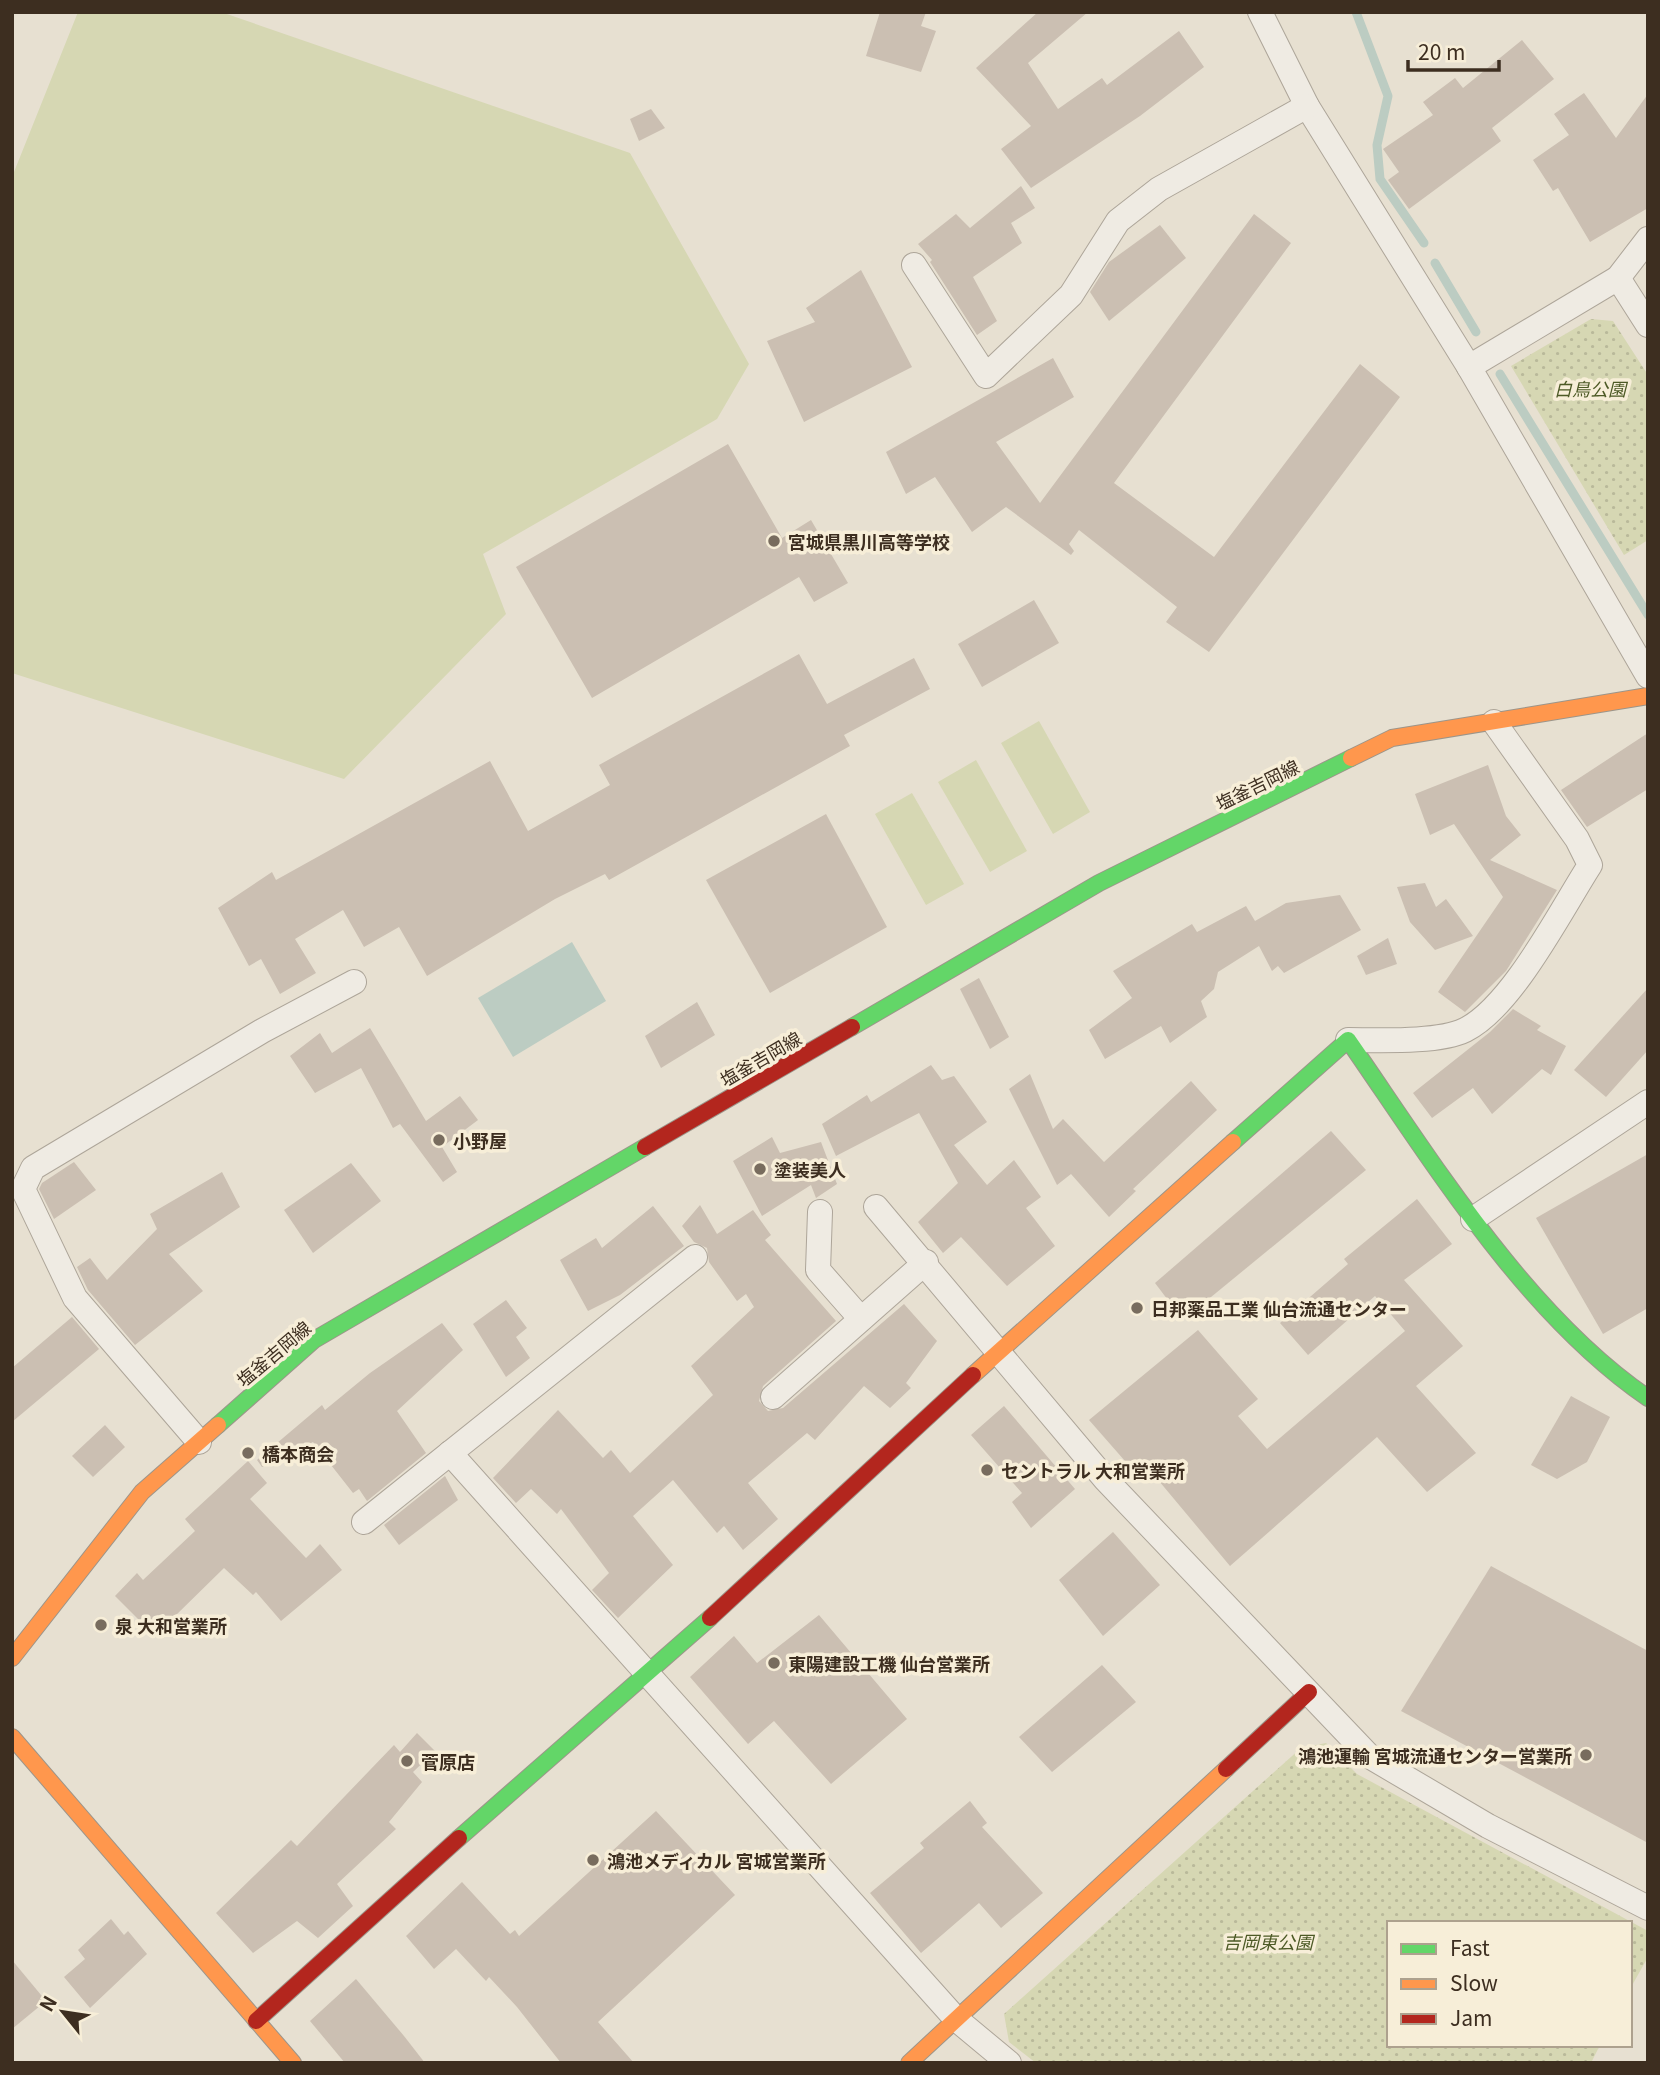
<svg xmlns="http://www.w3.org/2000/svg" width="1660" height="2075" font-family="Georgia,'Noto Sans JP',serif">
<style>
.green{fill:url(#green-dots)}
.pitch{fill:#d6d7b3}
.water{fill:#bcccc2}
.lines{fill:none;stroke-linecap:round;stroke-linejoin:round}
.stream{stroke:#bcccc2;stroke-width:9}
.building{fill:#cbbfb2}
.street-casing{stroke:#ada599;stroke-width:26}
.fast-casing{stroke:#9c958a;stroke-width:18}
.slow-casing{stroke:#9c958a;stroke-width:18}
.jam-casing{stroke:#9c958a;stroke-width:18}
.street{stroke:#efebe3;stroke-width:24}
.fast{stroke:#63d668;stroke-width:16}
.slow{stroke:#ff974d;stroke-width:16}
.jam{stroke:#b3261e;stroke-width:16}
.poi-dot{fill:#786c5e;stroke:#f7eed8;stroke-width:2.5}
.labels{text-anchor:middle;dominant-baseline:central;stroke-width:7;stroke-linejoin:round;paint-order:stroke}
.park-label{font-size:18px;font-style:italic;fill:#4d5a26;stroke:#f7eed8}
.poi-label{font-size:18px;font-weight:bold;fill:#3d2e20;stroke:#f7eed8;text-anchor:start}
.street-label{font-size:18px;fill:#3d2e20;stroke:#f7eed8}
</style>
<defs>
<pattern id="green-dots" width="8" height="8" patternUnits="userSpaceOnUse" patternTransform="scale(1.75)"><rect width="8" height="8" fill="#d6d7b3"/><path d="M2 2h.1M6 6h.1" fill="none" stroke="#b9b99a" stroke-width="1.8" stroke-linecap="round"/></pattern>
</defs>
<rect width="100%" height="100%" fill="#e7e0d1"/>
<g class="green">
<path d="M1591,319L1613,321L1648,375V540L1624,555L1511,366Z"/>
<path d="M1326,1743L1357,1774L1648,1931V1957L1630,1989V1923H1389V2045H1600L1591,2063H1036L1009,2042L1004,2014L1301,1748Z"/>
</g>
<g class="pitch">
<path d="M78,12H221L630,153L749,364L717,419L483,554L506,614L344,779L12,673V177Z"/>
<path d="M1039,721L1090,812L1053,834L1001,743Z"/>
<path d="M976,760L1027,851L990,872L938,782Z"/>
<path d="M912,793L964,884L926,905L875,814Z"/>
</g>
<path class="water" d="M572,942L606,1001L513,1057L478,998Z"/>
<g class="lines">
<g class="stream">
<path d="M1356,12L1388,96L1377,145L1380,179L1424,243"/>
<path d="M1435,263L1476,332"/>
<path d="M1500,374L1648,615"/>
</g>
</g>
<g class="building">
<path d="M880,12H926L921,26L936,31L921,72L866,56Z"/>
<path d="M1038,12H1088L1028,63L1058,109L1102,78L1107,85L1179,31L1204,67L1140,116L1031,188L1001,149L1031,126L976,68Z"/>
<path d="M1522,40L1554,79L1492,128L1501,141L1409,209L1388,180L1399,172L1383,149L1433,115L1423,102L1455,78L1463,88Z"/>
<path d="M1584,93L1616,138L1648,94V208L1590,242L1558,188L1553,191L1533,160L1569,135L1554,114Z"/>
<path d="M651,109L665,128L639,141L630,119Z"/>
<path d="M1021,186L1035,208L1011,223L1022,243L973,277L997,321L977,335L930,262L932,260L918,244L956,214L970,228Z"/>
<path d="M1254,214L1291,243L1114,483L1214,557L1360,364L1400,397L1209,652L1166,622L1177,607L1079,530L1069,544L1074,551L1071,555L1006,507L972,532L935,477L906,494L886,452L1053,358L1074,397L996,442L1040,503Z"/>
<path d="M1160,225L1186,258L1109,321L1090,292L1109,262Z"/>
<path d="M861,270L912,367L804,422L767,341L815,322L806,308Z"/>
<path d="M728,444L782,538L811,520L848,583L814,602L799,577L592,698L516,567Z"/>
<path d="M1034,600L1059,643L982,687L958,644Z"/>
<path d="M799,654L827,704L914,658L930,689L844,735L850,746L609,880L605,874L555,899L427,976L399,927L364,947L343,910L295,939L316,973L280,994L261,959L249,966L218,908L272,872L276,880L490,761L528,831L610,785L599,765Z"/>
<path d="M1648,733V789L1587,827L1561,790Z"/>
<path d="M1488,765L1506,816L1521,835L1490,860L1557,890L1506,971L1465,1012L1438,992L1503,897L1454,824L1430,835L1415,794Z"/>
<path d="M826,814L887,927L770,993L706,880Z"/>
<path d="M1425,883L1436,907L1446,899L1473,936L1435,950L1410,922L1397,887Z"/>
<path d="M1340,895L1361,930L1284,973L1278,966L1272,971L1259,946L1218,972L1214,989L1201,1001L1207,1017L1170,1043L1161,1026L1105,1059L1089,1030L1132,998L1113,971L1192,924L1197,932L1246,906L1255,921L1286,903Z"/>
<path d="M1388,938L1397,964L1366,975L1357,956Z"/>
<path d="M979,978L1009,1037L990,1049L960,989Z"/>
<path d="M1648,988V1050L1606,1097L1574,1070Z"/>
<path d="M697,1002L715,1035L661,1068L645,1036Z"/>
<path d="M1513,1009L1541,1026L1537,1030L1566,1046L1551,1075L1542,1069L1492,1114L1473,1088L1432,1118L1413,1093L1490,1032Z"/>
<path d="M370,1028L426,1121L460,1096L478,1120L442,1147L457,1172L443,1182L400,1124L393,1128L361,1068L315,1093L290,1056L320,1033L332,1053Z"/>
<path d="M931,1065L942,1080L954,1076L987,1122L954,1145L987,1185L1014,1160L1041,1197L1026,1208L1055,1246L1007,1286L961,1237L943,1253L918,1222L958,1183L919,1113L836,1156L822,1124L867,1095L871,1102Z"/>
<path d="M1030,1074L1053,1129L1063,1119L1104,1162L1191,1081L1217,1110L1133,1189L1136,1191L1109,1217L1071,1174L1057,1185L1009,1089Z"/>
<path d="M1331,1131L1366,1170L1183,1320L1155,1283Z"/>
<path d="M772,1137L780,1153L821,1142L837,1184L816,1198L811,1185L762,1216L733,1161Z"/>
<path d="M1648,1154V1308L1603,1334L1536,1218Z"/>
<path d="M74,1162L96,1190L54,1219L39,1189L42,1183Z"/>
<path d="M351,1163L381,1201L313,1253L284,1210Z"/>
<path d="M222,1172L240,1207L169,1254L203,1291L135,1345L88,1290L77,1267L90,1258L107,1280L157,1229L150,1214Z"/>
<path d="M1417,1199L1452,1244L1404,1280L1463,1346L1416,1386L1476,1453L1427,1492L1377,1437L1230,1566L1149,1469L1139,1477L1089,1420L1198,1330L1258,1399L1238,1416L1267,1449L1405,1331L1375,1296L1308,1355L1280,1323L1348,1264L1344,1259Z"/>
<path d="M700,1205L717,1234L753,1210L771,1235L765,1240L836,1321L763,1386L759,1401L768,1411L783,1408L904,1304L937,1341L906,1383L911,1388L890,1408L864,1386L815,1440L807,1433L748,1483L778,1519L743,1550L724,1526L717,1533L673,1480L633,1516L673,1565L618,1618L592,1590L609,1573L561,1509L557,1514L531,1489L516,1503L493,1478L558,1410L603,1458L611,1450L630,1473L713,1395L691,1366L754,1307L746,1294L737,1301L709,1262L707,1248L694,1242L682,1226Z"/>
<path d="M653,1206L684,1246L620,1295L588,1311L560,1260L596,1238L602,1248Z"/>
<path d="M506,1300L527,1328L516,1337L530,1358L506,1377L473,1324Z"/>
<path d="M72,1317L99,1349L12,1422V1368Z"/>
<path d="M442,1323L463,1350L397,1411L426,1453L367,1501L359,1489L353,1493L313,1442L262,1467L257,1460L322,1405L325,1410L370,1373Z"/>
<path d="M1571,1396L1610,1417L1587,1462L1557,1479L1531,1465Z"/>
<path d="M1004,1406L1075,1489L1031,1528L1012,1502L1022,1493L971,1435Z"/>
<path d="M105,1425L125,1447L93,1477L72,1456Z"/>
<path d="M248,1461L267,1483L250,1499L306,1558L320,1544L342,1570L281,1621L256,1592L253,1595L224,1568L173,1618L152,1633L115,1596L137,1573L143,1580L195,1531L185,1519Z"/>
<path d="M445,1476L458,1500L399,1545L384,1525Z"/>
<path d="M1113,1532L1160,1585L1103,1636L1059,1580Z"/>
<path d="M1491,1566L1648,1651V1843L1401,1711Z"/>
<path d="M819,1615L907,1719L831,1784L774,1721L748,1744L690,1677L734,1636L757,1663Z"/>
<path d="M1102,1665L1136,1702L1052,1772L1019,1737Z"/>
<path d="M417,1733L435,1751L413,1772L422,1782L389,1822L396,1829L337,1884L353,1906L318,1938L297,1921L253,1953L216,1913L291,1840L297,1846L394,1745L400,1752Z"/>
<path d="M970,1801L987,1823L982,1827L1043,1893L1001,1928L979,1903L921,1953L870,1893L924,1848L920,1843Z"/>
<path d="M656,1811L735,1895L598,2022L634,2063H561L517,2007L489,1977L486,1981L456,1949L434,1969L406,1936L462,1882L510,1934L515,1930L519,1936Z"/>
<path d="M111,1919L124,1935L128,1931L147,1954L90,2008L64,1977L85,1959L78,1950Z"/>
<path d="M12,1960L46,2001L12,2029Z"/>
<path d="M356,1979L404,2036L425,2063H345L310,2021Z"/>
</g>
<g class="lines">
<defs>
<g id="street">
<path d="M1260,12L1307,106L1469,367L1648,676"/>
<path d="M914,265L986,376L1071,295L1118,221L1159,189L1307,106"/>
<path d="M1618,278L1648,325"/>
<path d="M1469,367L1618,278L1648,239"/>
<path d="M1348,1040C1377,1040 1439,1043 1465,1030C1512,1007 1561,910 1590,865L1577,839L1494,722"/>
<path d="M876,1207L1106,1480L1369,1756L1488,1826L1648,1908"/>
<path d="M820,1212L818,1270L861,1319"/>
<path d="M1473,1219L1648,1102"/>
<path d="M773,1397L926,1262"/>
<path d="M199,1442L75,1298L23,1189L33,1168L262,1031L354,982"/>
<path d="M450,1453L956,2019L1009,2063"/>
<path d="M364,1522L695,1257"/>
</g>
<g id="fast">
<path d="M852,1027L1099,883L1351,758"/>
<path d="M1233,1142L1348,1040C1432,1161 1525,1314 1648,1398"/>
<path d="M218,1425L314,1340L645,1147"/>
<path d="M459,1838L710,1618"/>
</g>
<g id="slow">
<path d="M1351,758L1392,738L1648,696"/>
<path d="M973,1375L1233,1142"/>
<path d="M12,1658L142,1492L218,1425"/>
<path d="M12,1737L293,2063"/>
<path d="M909,2063L1226,1769"/>
</g>
<g id="jam">
<path d="M645,1147L852,1027"/>
<path d="M710,1618L973,1375"/>
<path d="M1226,1769L1309,1692"/>
<path d="M256,2021L459,1838"/>
</g>
</defs>
<use href="#street" class="street-casing"/>
<use href="#fast" class="fast-casing"/>
<use href="#slow" class="slow-casing"/>
<use href="#jam" class="jam-casing"/>
<use href="#street" class="street"/>
<use href="#fast" class="fast"/>
<use href="#slow" class="slow"/>
<use href="#jam" class="jam"/>
</g>
<g class="poi-dot">
<circle cx="774" cy="541" r="7"/>
<circle cx="439" cy="1140" r="7"/>
<circle cx="760" cy="1169" r="7"/>
<circle cx="1137" cy="1308" r="7"/>
<circle cx="248" cy="1453" r="7"/>
<circle cx="987" cy="1470" r="7"/>
<circle cx="101" cy="1625" r="7"/>
<circle cx="774" cy="1663" r="7"/>
<circle cx="1586" cy="1755" r="7"/>
<circle cx="407" cy="1761" r="7"/>
<circle cx="593" cy="1860" r="7"/>
</g>
<g class="labels">
<g class="park-label">
<text x="1590" y="388">白鳥公園</text>
<text x="1268" y="1941">吉岡東公園</text>
</g>
<g class="poi-label">
<text x="788" y="541">宮城県黒川高等学校</text>
<text x="453" y="1140">小野屋</text>
<text x="774" y="1169">塗装美人</text>
<text x="1151" y="1308">日邦薬品工業 仙台流通センター</text>
<text x="262" y="1453">橋本商会</text>
<text x="1001" y="1470">セントラル 大和営業所</text>
<text x="115" y="1625">泉 大和営業所</text>
<text x="788" y="1663">東陽建設工機 仙台営業所</text>
<text x="1572" y="1755" text-anchor="end">鴻池運輸 宮城流通センター営業所</text>
<text x="421" y="1761">菅原店</text>
<text x="607" y="1860">鴻池メディカル 宮城営業所</text>
</g>
<g class="street-label">
<text transform="translate(1257 784) rotate(-26)">塩釜吉岡線</text>
<text transform="translate(760 1058) rotate(-30)">塩釜吉岡線</text>
<text transform="translate(273 1353) rotate(-40)">塩釜吉岡線</text>
</g>
</g>
<rect width="1660" height="2075" fill="none" stroke="#3d2e20" stroke-width="28"/>
<rect x="1387" y="1921" width="245" height="126" fill="#f7eed8" stroke="#ada18e" stroke-width="2"/>
<rect x="1401" y="1944" width="35" height="10" fill="#63d668" stroke="#ada18e" stroke-width="2"/>
<text x="1450" y="1956" font-size="21" fill="#3d2e20">Fast</text>
<rect x="1401" y="1979" width="35" height="10" fill="#ff974d" stroke="#ada18e" stroke-width="2"/>
<text x="1450" y="1991" font-size="21" fill="#3d2e20">Slow</text>
<rect x="1401" y="2014" width="35" height="10" fill="#b3261e" stroke="#ada18e" stroke-width="2"/>
<text x="1450" y="2026" font-size="21" fill="#3d2e20">Jam</text>
<g transform="translate(63 2012) rotate(300)" stroke="#f7eed8" stroke-width="5" paint-order="stroke">
<path d="M0-5L12 26L0 18L-12 26Z" fill="#3d2e20"/>
<text y="-10" font-size="19" font-weight="bold" text-anchor="middle" fill="#3d2e20">N</text>
</g>
<path d="M1408 60v10h91v-10" fill="none" stroke="#3d2e20" stroke-width="3.5"/>
<text x="1418" y="60" font-size="21" fill="#3d2e20" stroke="#f7eed8" stroke-width="5" paint-order="stroke">20 m</text>
</svg>
